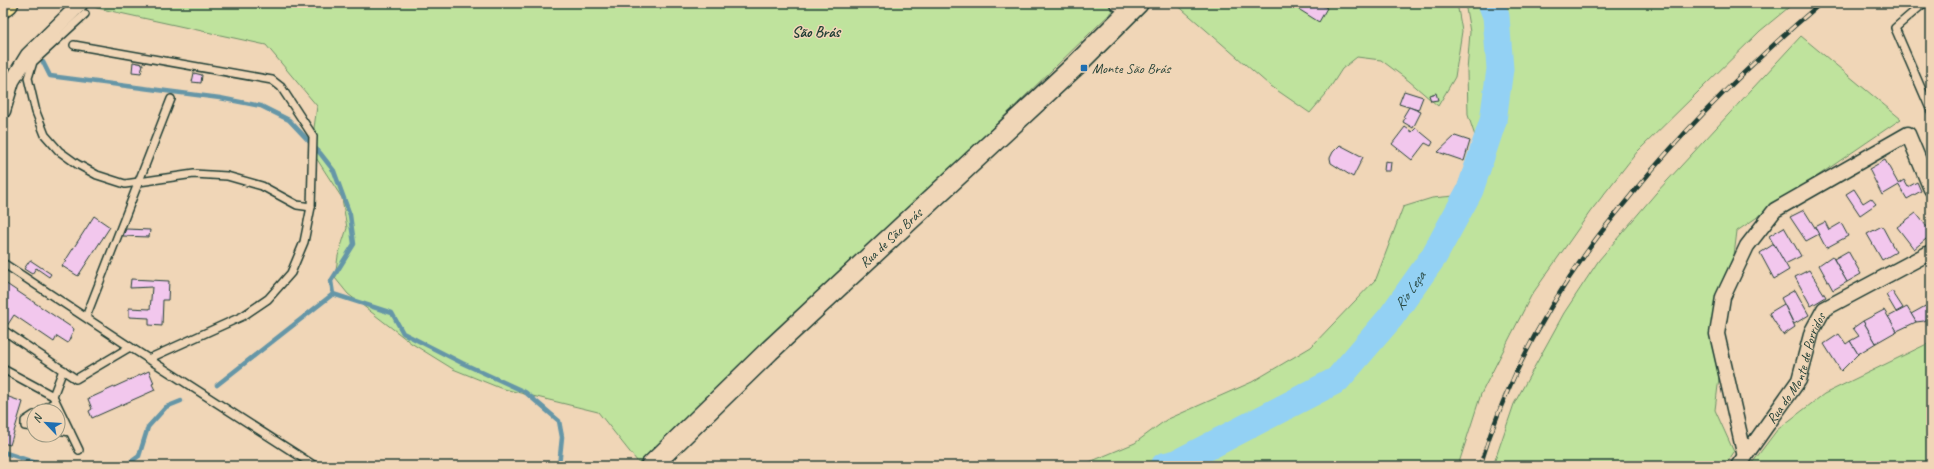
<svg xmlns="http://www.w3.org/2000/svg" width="1934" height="469" font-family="Caveat,sans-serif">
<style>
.green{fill:#bfe39d;stroke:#6f9068}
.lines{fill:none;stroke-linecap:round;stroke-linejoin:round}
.stream{stroke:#6596a7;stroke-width:4.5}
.river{stroke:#93d1f4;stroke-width:27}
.building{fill:#f2c7ed;stroke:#1f3d34}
.lane-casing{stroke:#1f3d34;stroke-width:10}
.street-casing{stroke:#1f3d34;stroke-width:17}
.secondary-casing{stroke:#1f3d34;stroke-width:23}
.highway-casing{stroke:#1f3d34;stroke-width:25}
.lane{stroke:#f0d6b7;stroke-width:7}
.street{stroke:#f0d6b7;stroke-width:14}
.secondary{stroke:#f0d6b7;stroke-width:20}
.highway{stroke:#f9e096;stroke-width:22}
.rail-casing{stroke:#1f3d34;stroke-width:4.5}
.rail{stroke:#f0d6b7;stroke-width:3;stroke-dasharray:9;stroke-linecap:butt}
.poi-dot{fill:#1f6fb2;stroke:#f0d6b7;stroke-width:1.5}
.labels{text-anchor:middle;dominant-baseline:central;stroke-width:3;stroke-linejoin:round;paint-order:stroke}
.poi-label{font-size:14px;fill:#1f3d34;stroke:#f0d6b7;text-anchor:start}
.street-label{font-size:14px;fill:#1f3d34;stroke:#f0d6b7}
.neighbourhood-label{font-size:15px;font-weight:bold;fill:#1f3d34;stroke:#f0d6b7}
.water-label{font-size:15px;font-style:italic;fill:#2b4c47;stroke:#f0d6b7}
</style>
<rect width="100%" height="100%" fill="#f0d6b7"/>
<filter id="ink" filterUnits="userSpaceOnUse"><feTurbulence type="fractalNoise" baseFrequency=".025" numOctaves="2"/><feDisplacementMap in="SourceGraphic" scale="8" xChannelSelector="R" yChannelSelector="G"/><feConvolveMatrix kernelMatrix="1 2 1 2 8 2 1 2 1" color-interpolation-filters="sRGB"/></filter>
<g filter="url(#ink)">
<g class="green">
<path d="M87,3H1121L644,466H641L598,412L500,388L453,369L411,343L348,294L335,278L338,256L347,228L342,198L311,150L317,106L266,45L97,8Z"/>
<path d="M1175,3H1457L1462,31L1455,77L1438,106L1409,81L1381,60L1357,57L1342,69L1326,94L1310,113L1268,84Z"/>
<path d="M1465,3H1794L1760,31L1637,152L1590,212L1531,296L1481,394L1458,466H1080L1135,443L1166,420L1252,382L1311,347L1376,279L1403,207L1432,198L1454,196L1476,139L1468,115L1467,71L1470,32Z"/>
<path d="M1801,36L1901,119L1737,231L1715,410L1734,452L1725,466H1493L1514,404L1564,313L1599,260L1656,193Z"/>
<path d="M1931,342V466H1750L1777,430L1824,394Z"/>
</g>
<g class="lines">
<g class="stream">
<path d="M43,62L50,76L220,98L261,106L289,120L320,153L334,171L350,215L354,244L331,281L333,294"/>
<path d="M217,385L333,294L392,313L403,333L462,363L525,392L559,421L562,437L559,466"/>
<path d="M3,452L45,466"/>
<path d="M125,466L139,456L148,427L166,407L181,401"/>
</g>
<path class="river" id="s1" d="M1164,466L1177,463L1337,380L1391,317L1434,256L1470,190L1493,121L1500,69L1496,16L1491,3"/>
</g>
<g class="building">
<path d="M1293,3H1318L1327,8L1319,22L1292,5Z"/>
<path d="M133,62L143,64L141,73L132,72Z"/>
<path d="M194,73L202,75L201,83L192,82Z"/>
<path d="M1404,91L1423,97L1418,110L1399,104Z"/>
<path d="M1436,93L1438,100L1431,101L1429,95Z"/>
<path d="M1409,107L1421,112L1413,128L1403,122L1405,118L1403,117Z"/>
<path d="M1405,127L1412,132L1416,128L1433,142L1431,146L1425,143L1412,160L1392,144Z"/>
<path d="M1455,136L1470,141L1464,161L1438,152Z"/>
<path d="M1340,145L1363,157L1353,177L1331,163L1330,158L1333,152Z"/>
<path d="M1885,160L1899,185L1882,195L1869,169Z"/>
<path d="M1385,161L1391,162L1390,171H1384Z"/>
<path d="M1904,180L1908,187L1917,182L1921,191L1907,199L1898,184Z"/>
<path d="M1854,189L1863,203L1871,198L1876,204L1860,215L1846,194Z"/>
<path d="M1804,210L1819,234L1806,241L1790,217Z"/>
<path d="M1916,213L1931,232V235L1914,249L1897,227Z"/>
<path d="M94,216L110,227L78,276L62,266Z"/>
<path d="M1825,222L1829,230L1841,223L1848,236L1826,248L1815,227Z"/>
<path d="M1882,226L1896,252L1882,260L1867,234Z"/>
<path d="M1784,227L1801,256L1785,264L1769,236Z"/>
<path d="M126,229L150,230L149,237L123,236Z"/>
<path d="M1774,244L1789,270L1774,279L1760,253Z"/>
<path d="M1848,251L1861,274L1847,282L1834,259Z"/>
<path d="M1832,256L1847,282L1833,290L1819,265Z"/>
<path d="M30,260L51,274L49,277L36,268L32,274L24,269Z"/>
<path d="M1809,270L1826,297L1811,306L1795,277Z"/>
<path d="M131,279L169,281L168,300H163L162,326L149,325V318L129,317V308L150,309L151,299L152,287L130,288Z"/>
<path d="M5,283L74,329L68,343L57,336L54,342L14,315L3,332V286Z"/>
<path d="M1795,290L1809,315L1794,324L1781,298Z"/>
<path d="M1892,291L1903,308L1896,312L1886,295Z"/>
<path d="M1784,304L1795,327L1783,335L1769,313Z"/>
<path d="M1929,304L1931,308V317L1924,321L1916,322L1911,314Z"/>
<path d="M1907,307L1916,322L1897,331L1888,317Z"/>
<path d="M1884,310L1897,331L1876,343L1863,321Z"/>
<path d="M1863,321L1876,343L1858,354L1850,341L1859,336L1853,328Z"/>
<path d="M1839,334L1846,344L1850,341L1858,354L1841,371L1824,344Z"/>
<path d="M149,371L154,383L152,384L155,390L92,418L89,411L92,409L88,399Z"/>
<path d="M3,395L23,402L10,445L3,443Z"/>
</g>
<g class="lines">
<defs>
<g id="lane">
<path d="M1924,3L1895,28L1931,111"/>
<path d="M85,14L33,62L28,78L36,112L45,135L59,151L77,164L97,175L125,184L194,174L227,176L262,186L297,205L311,207"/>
<path d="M74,45L272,80L281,87L313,136L311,207L304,242L291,273L268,299L243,316L148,359"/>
<path d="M3,263L130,347L315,466"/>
<path d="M86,317L171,99"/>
<path d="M6,332L76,379L130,347"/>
<path d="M3,369L53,396"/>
<path d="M63,370L53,396L79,450"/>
<path d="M41,411L55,402"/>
<path d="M34,415L25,421V426L34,427"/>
<path d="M58,430L70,432"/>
</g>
<g id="street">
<path d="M1117,3L1131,10"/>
<path d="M3,111L12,81L28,55L81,3"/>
<path d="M1745,457L1717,334L1723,297L1747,246L1775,210L1908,134L1931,189"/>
<path id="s2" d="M1738,466L1799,380L1812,331L1824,309L1931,252"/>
</g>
<g id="secondary">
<path id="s3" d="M651,466L769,351L1076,65L1138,3"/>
</g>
<path id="highway" d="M3,6L7,3"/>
</defs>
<use href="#lane" class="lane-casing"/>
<use href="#street" class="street-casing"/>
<use href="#secondary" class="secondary-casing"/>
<use href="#highway" class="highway-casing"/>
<use href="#lane" class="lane"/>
<use href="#street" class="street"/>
<use href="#secondary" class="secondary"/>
<use href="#highway" class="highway"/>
<defs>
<path id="rail" d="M1480,466C1504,386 1543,313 1591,246C1605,226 1621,208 1636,189C1692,121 1754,60 1821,3"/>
</defs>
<use href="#rail" class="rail-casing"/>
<use href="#rail" class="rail"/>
</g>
</g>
<rect class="poi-dot" x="1080" y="64" width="8" height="8" rx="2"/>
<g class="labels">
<g class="poi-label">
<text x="1092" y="68">Monte São Brás</text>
</g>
<g class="street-label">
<text stroke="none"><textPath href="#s3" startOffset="331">Rua de São Brás</textPath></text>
<text stroke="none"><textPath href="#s2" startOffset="115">Rua do Monte de Porridos</textPath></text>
</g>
<g class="neighbourhood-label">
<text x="816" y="32">São Brás</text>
</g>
<g class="water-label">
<text stroke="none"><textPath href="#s1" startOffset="309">Rio Leça</textPath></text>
</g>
</g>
<rect width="1934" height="469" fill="none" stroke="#f0d6b7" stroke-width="16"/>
<rect x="8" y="8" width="1918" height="453" fill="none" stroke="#1f3d34" stroke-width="1.5" filter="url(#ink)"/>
<g transform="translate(46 423) rotate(295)"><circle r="19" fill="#f0d6b7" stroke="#9c9983"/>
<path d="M0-3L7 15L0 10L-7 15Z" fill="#1f6fb2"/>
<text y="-6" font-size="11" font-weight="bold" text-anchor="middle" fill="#1f3d34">N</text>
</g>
</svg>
